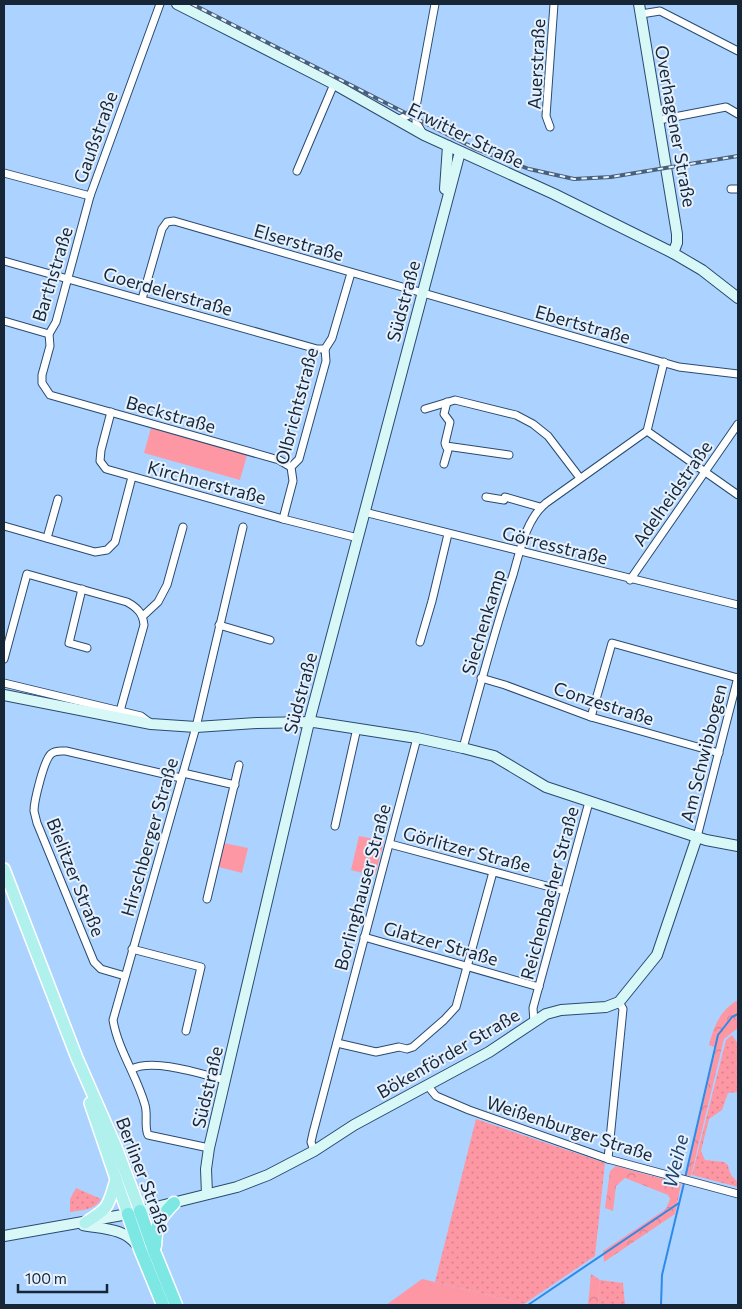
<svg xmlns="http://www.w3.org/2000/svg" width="742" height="1309" font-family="Commissioner,sans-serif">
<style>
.grass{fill:url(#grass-dots)}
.forest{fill:url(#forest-crowns)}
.green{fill:#fe97a4}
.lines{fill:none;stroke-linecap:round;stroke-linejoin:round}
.stream{stroke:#2e8ae7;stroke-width:2}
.street-casing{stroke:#294b70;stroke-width:9}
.secondary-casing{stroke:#294b70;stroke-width:12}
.primary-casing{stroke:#fff;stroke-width:14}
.highway-casing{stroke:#fff;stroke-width:15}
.street{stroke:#fff;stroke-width:7}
.secondary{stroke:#d8f8f7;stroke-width:10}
.primary{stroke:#b0f1ee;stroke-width:11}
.highway{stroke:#7ce7e3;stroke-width:12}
.rail-casing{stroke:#49607a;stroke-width:4}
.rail{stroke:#e5f1ff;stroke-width:2;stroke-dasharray:5.5;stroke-linecap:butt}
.labels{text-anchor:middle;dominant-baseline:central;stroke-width:4;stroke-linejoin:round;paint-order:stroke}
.street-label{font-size:18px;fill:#172636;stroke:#e5f1ff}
.water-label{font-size:19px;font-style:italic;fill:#1f4268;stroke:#e5f1ff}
</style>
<defs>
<pattern id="grass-dots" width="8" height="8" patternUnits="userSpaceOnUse" patternTransform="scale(1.25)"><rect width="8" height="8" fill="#fe97a4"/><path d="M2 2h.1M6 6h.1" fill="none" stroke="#d9828e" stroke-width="1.8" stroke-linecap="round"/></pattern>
<pattern id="forest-crowns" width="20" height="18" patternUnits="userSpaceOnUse" patternTransform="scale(1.25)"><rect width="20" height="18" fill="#fe97a4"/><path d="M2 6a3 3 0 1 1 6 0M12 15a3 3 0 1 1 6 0" fill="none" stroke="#d9828e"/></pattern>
</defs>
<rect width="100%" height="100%" fill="#acd3ff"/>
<g class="grass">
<path d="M732,1035L738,1044V1092L728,1093L722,1110L709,1119L701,1151L705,1160L724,1162L728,1165C729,1173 732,1177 738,1182V1187L692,1175L726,1040Z"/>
<path d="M476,1119L605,1163L595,1256L524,1304L435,1282Z"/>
<path d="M76,1188L101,1199C95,1210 82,1210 70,1212V1199Z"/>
<path d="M600,1280L623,1283L625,1305H598Z"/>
</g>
<g class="forest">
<path d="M738,1000V1028L724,1039L691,1176L686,1175L716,1048L709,1045C714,1026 720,1010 738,1000Z"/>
<path d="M616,1166L681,1184L675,1214L604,1262L603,1251L666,1209L670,1199L668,1195L625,1178L616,1186L613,1211L605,1208L610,1171Z"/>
<path d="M591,1274L600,1280L598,1305H588Z"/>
</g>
<g class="green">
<path d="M151,428L247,455L240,480L144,453Z"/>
<path d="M359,836L384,841L375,876L351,870Z"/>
<path d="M224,843L248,848L242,873L219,867Z"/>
<path d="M422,1279L435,1282L524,1304L522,1305H386Z"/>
</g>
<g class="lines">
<g class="stream">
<path d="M685,1178L718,1035L732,1017L738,1014"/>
<path d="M528,1305L679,1203"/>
<path d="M661,1305L662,1275L684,1183"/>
</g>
<defs>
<g id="street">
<path d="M160,4L90,196L56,322L49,334L50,346L42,375V383L50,395L279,460L291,467"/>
<path d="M641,14L660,11L738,51"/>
<path d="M397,120L409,115L416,107"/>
<path d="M659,120L726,107L738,114"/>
<path d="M550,127L546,116L554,4"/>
<path d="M422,132L416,122V107L435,4"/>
<path d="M297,171L334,84"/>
<path d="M4,173L90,196"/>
<path d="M731,189H738"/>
<path d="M4,261L317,349H325"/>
<path d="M142,299L162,229L167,222L174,221L679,367L738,374"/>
<path d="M4,321L49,334"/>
<path d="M325,349L332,338L351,273"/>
<path d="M425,409L455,400L516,415L533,424L548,436L580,478"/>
<path d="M111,412L101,450L100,461L106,469L283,519L358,538"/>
<path d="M647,431L738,495"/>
<path d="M446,446L509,455"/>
<path d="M444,464L448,450L445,443L450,422L444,414L447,402"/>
<path d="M486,497L504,500L505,497L540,507"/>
<path d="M364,512L738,605"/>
<path d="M283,519L293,481L291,467L299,459L326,361L325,349"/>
<path d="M4,526L95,552L107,550L115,542L132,477"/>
<path d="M47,538L58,499"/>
<path d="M630,580L738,424"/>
<path d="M82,589L69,643L87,648"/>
<path d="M143,616L158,602L167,585L183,527"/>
<path d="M219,625L270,640"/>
<path d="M420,642L432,601L448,534"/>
<path d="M4,659L27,574L127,602C138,608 143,614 144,625L120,711"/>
<path d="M481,678L505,685L591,717L719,753"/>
<path d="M4,683L141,716L149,722"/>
<path d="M591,717L612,643L738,678"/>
<path d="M463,748C479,690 494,632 513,575C520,551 526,519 546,503L647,431L664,362"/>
<path d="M183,773L235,785"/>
<path d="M335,826L357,728"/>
<path d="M697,837L738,677"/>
<path d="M390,844L565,891"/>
<path d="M207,899L239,765"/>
<path d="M364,937L539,987"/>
<path d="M132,949L201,967L186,1031"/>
<path d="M125,976L101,969L94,962L37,823C36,819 35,815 34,811C34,801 44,760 51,754C55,750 61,751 66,751L181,778"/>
<path d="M534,1022L533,1008L589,802"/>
<path d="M337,1043L376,1052L399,1047L407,1049L413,1047L444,1020L456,1007L493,872"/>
<path d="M132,1069C154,1058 201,1074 225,1080"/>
<path d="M427,1085L436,1096L469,1110L608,1159L738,1194"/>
<path d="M209,1148L148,1135C144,1126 148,1115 145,1105C137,1076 118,1050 113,1020L196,727L243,527"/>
<path d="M314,1151L311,1142L313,1133L417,738"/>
<path d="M608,1159L623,1009L619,1002"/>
</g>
<g id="secondary">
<path d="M177,4L334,84L424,135L554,194L673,253L702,270L738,298"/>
<path d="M639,4L677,234V243L673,253"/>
<path d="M445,189L448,146"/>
<path d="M4,695L151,724L196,727L257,723L314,722L417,738L463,748L494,756L546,787L706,840L738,846"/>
<path d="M207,1194L206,1169L209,1148L309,722L460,152"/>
<path d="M83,1225C103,1229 124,1228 137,1245"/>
<path d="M4,1236L128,1214L237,1187L268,1175L314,1151L354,1125L489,1052L546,1014L561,1010L606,1007L619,1002L657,955L697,837"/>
</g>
<g id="primary">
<path d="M4,869L77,1058L116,1147L140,1211"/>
<path d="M90,1103L128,1214"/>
<path d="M85,1223C111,1206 107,1208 116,1180"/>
</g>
<g id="highway">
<path d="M140,1211L154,1251L176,1305"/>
<path d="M128,1214L140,1249L163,1305"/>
<path d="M155,1246C156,1225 158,1219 174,1203"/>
</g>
</defs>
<use href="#street" class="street-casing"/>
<use href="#secondary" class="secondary-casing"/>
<use href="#primary" class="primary-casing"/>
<use href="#highway" class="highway-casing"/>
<use href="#street" class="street"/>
<use href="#secondary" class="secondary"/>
<use href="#primary" class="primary"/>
<use href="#highway" class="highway"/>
<defs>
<path id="rail" d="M192,4L476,149L529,169L574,179L611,177L738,156"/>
</defs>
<use href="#rail" class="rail-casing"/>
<use href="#rail" class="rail"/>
</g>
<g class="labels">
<g class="street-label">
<text transform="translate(536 64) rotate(-87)">Auerstraße</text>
<text transform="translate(676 126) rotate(80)">Overhagener Straße</text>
<text transform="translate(466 135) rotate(26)">Erwitter Straße</text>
<text transform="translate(95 137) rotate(-70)">Gaußstraße</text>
<text transform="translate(299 242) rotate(16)">Elserstraße</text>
<text transform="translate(52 274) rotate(-73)">Barthstraße</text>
<text transform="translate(168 291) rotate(16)">Goerdelerstraße</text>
<text transform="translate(403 301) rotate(-75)">Südstraße</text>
<text transform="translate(583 324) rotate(16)">Ebertstraße</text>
<text transform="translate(296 406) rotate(-75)">Olbrichtstraße</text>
<text transform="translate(171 414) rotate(16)">Beckstraße</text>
<text transform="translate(207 482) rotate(15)">Kirchnerstraße</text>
<text transform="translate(672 493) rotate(-55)">Adelheidstraße</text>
<text transform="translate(555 545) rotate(14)">Görresstraße</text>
<text transform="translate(483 622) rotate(-73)">Siechenkamp</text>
<text transform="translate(300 693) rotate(-75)">Südstraße</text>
<text transform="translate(604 703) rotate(18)">Conzestraße</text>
<text transform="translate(703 753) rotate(-76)">Am Schwibbogen</text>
<text transform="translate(149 837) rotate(-74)">Hirschberger Straße</text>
<text transform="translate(467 849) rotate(15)">Görlitzer Straße</text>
<text transform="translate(76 877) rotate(68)">Bielitzer Straße</text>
<text transform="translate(362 887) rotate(-75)">Borlinghauser Straße</text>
<text transform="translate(549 893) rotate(-75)">Reichenbacher Straße</text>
<text transform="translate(441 943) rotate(16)">Glatzer Straße</text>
<text transform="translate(448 1053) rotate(-30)">Bökenförder Straße</text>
<text transform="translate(207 1087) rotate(-77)">Südstraße</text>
<text transform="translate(570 1128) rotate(18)">Weißenburger Straße</text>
<text transform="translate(144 1175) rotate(69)">Berliner Straße</text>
</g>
<g class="water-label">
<text transform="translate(675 1161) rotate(-77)">Weihe</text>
</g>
</g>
<rect width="742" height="1309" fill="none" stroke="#172636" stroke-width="10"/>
<path d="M18 1284v8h89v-8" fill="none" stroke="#172636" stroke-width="2.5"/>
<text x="25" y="1284" font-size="15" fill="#172636" stroke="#e5f1ff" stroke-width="4" paint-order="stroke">100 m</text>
</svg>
